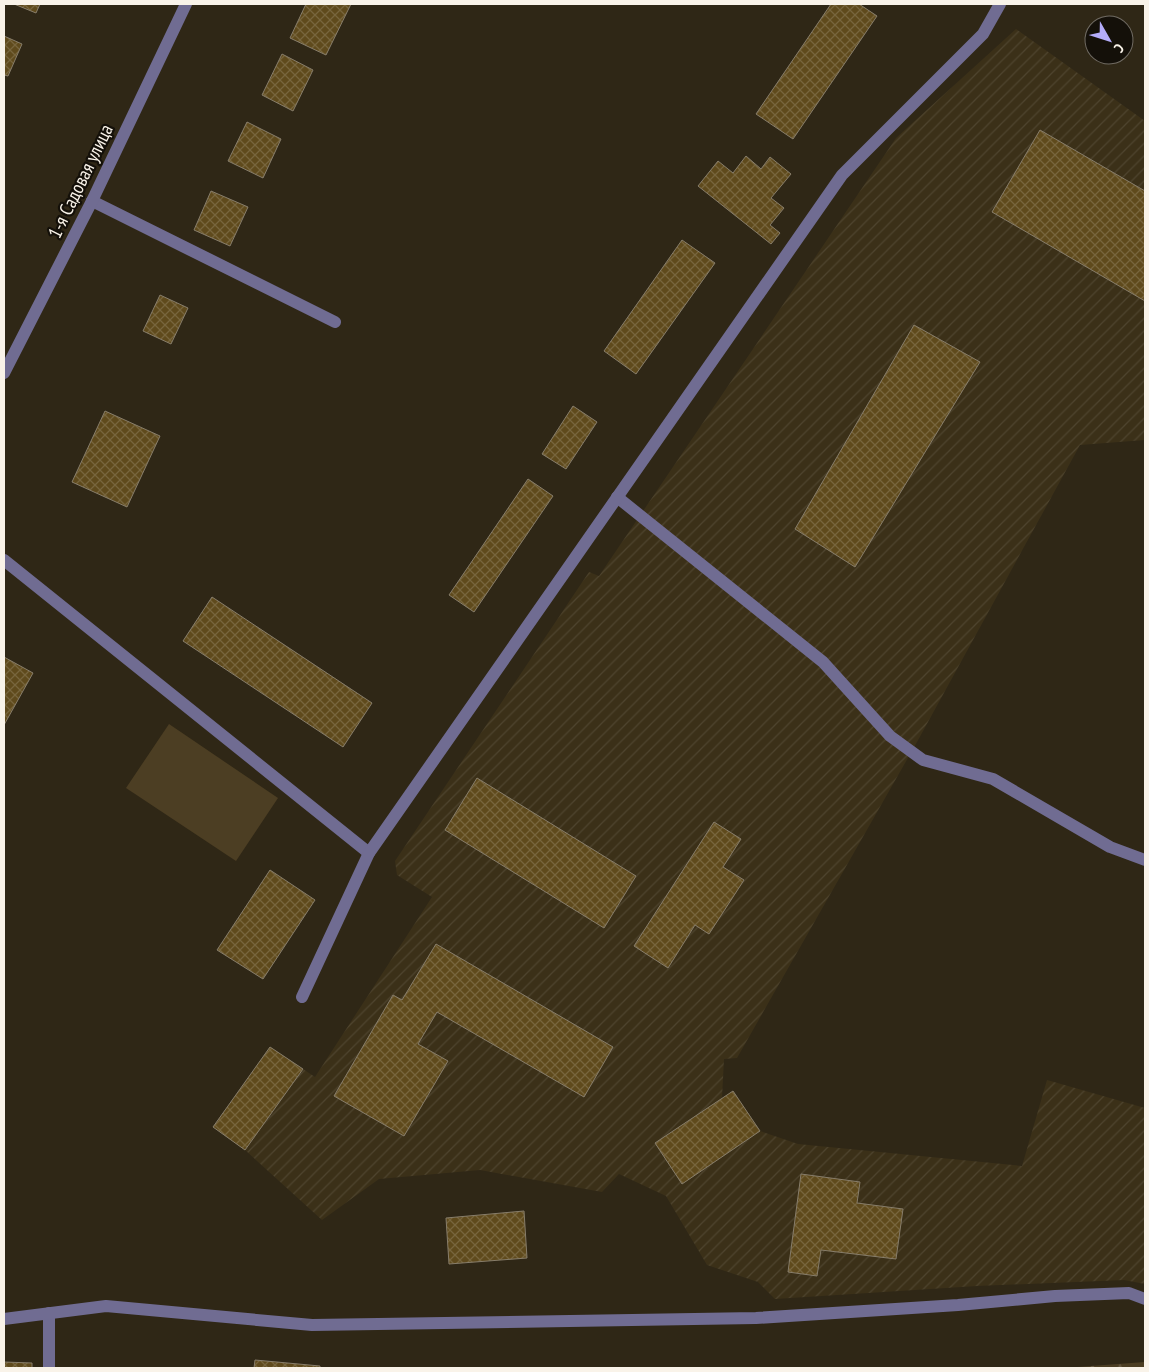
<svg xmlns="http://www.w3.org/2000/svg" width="1149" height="1372" font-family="'PT Sans Narrow',sans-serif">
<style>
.industrial{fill:url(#industrial-furrows)}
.forest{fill:url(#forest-firs)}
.pitch{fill:#4c3e23}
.building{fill:url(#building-cross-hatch);stroke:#877d6a}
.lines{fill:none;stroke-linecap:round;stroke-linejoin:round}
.minor{stroke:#706c92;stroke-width:12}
.labels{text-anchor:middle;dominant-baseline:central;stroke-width:4.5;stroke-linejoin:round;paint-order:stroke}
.street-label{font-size:19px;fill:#f9f3e9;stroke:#141009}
</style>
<defs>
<pattern id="industrial-furrows" width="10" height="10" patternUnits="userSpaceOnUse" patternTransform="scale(1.25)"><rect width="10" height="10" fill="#3b3018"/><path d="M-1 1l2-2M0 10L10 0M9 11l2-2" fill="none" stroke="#4e442e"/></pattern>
<pattern id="forest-firs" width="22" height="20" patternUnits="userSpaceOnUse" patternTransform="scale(1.25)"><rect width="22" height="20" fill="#4c3e23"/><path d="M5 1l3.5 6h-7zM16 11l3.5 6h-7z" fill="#675a43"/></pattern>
<pattern id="building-cross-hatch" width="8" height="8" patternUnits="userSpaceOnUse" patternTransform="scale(1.25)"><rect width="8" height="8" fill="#5f4a1c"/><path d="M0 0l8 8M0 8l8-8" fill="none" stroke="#77653d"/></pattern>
</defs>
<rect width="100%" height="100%" fill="#2f2716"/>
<path class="industrial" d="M1016,29L1145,121V440L1080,445L917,742L737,1058L724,1059L722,1098L733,1091L760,1131L798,1144L1022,1166L1047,1080L1145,1108V1284L1124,1280L977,1286L775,1299L758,1282L707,1265L666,1196L619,1174L602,1192L480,1170L379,1179L322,1220L245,1150L213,1127L270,1047L315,1077L432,897L397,875L395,861L589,572L599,576L896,138Z"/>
<path class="forest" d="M1145,1362V1368H1064Z"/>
<path class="pitch" d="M169,724L278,798L236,861L126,788Z"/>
<g class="building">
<path d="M14,4H40L36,13Z"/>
<path d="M306,4H351L326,55L290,38Z"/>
<path d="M831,4H859L877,16L793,139L756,114Z"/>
<path d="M4,36L22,44L8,76L4,75Z"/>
<path d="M282,54L313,70L293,111L262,95Z"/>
<path d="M247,122L281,139L263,178L228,161Z"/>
<path d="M1040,130L1145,191V301L992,212Z"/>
<path d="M746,156L761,169L770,157L791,174L771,198L784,208L770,225L780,233L771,244L698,186L718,161L733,173Z"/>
<path d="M211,191L248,207L230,246L194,230Z"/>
<path d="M682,240L715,263L636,374L604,351Z"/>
<path d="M160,295L188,308L171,344L143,331Z"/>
<path d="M914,325L980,362L855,567L795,529Z"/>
<path d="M573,406L597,422L566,469L542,454Z"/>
<path d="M105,411L160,436L127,507L72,482Z"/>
<path d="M528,479L553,496L474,612L449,595Z"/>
<path d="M212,597L372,703L343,747L183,641Z"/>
<path d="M4,657L33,673L4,725Z"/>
<path d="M477,778L636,876L604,928L445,830Z"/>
<path d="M714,822L741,839L723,867L744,880L709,934L695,925L668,968L634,946Z"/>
<path d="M270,870L315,900L263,979L217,950Z"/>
<path d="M436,944L613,1047L584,1097L437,1012L418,1044L448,1061L404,1136L334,1096L393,995L402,1000Z"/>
<path d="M270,1047L303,1069L245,1150L213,1127Z"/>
<path d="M733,1091L760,1131L682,1184L655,1143Z"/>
<path d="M801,1174L860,1182L857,1203L903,1209L896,1259L821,1250L817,1276L788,1272Z"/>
<path d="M524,1211L527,1258L449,1264L446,1218Z"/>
<path d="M255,1360L320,1366V1368H254Z"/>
<path d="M4,1362L32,1363V1368H4Z"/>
</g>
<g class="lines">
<g class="minor">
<path d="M92,201L335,322"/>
<path d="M4,373L92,201L186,4"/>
<path d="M617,497L823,662L890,736L923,760L993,779L1110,847L1145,860"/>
<path d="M4,560L369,853"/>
<path d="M302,997L369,853L842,175L983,34L1000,4"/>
<path d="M49,1313V1368"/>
<path d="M4,1319L106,1306L312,1325L756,1318L958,1305L1055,1296L1129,1293L1145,1299"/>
</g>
</g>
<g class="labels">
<g class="street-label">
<text transform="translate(80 181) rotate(-64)">1-я Садовая улица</text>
</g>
</g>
<rect width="1149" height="1372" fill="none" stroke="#f9f3e9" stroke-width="10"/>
<g transform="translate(1109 40) rotate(129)"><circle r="24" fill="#141009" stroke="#706b63"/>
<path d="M0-4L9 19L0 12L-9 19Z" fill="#b4acf9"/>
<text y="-8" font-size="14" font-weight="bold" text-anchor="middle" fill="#f9f3e9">С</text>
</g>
</svg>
